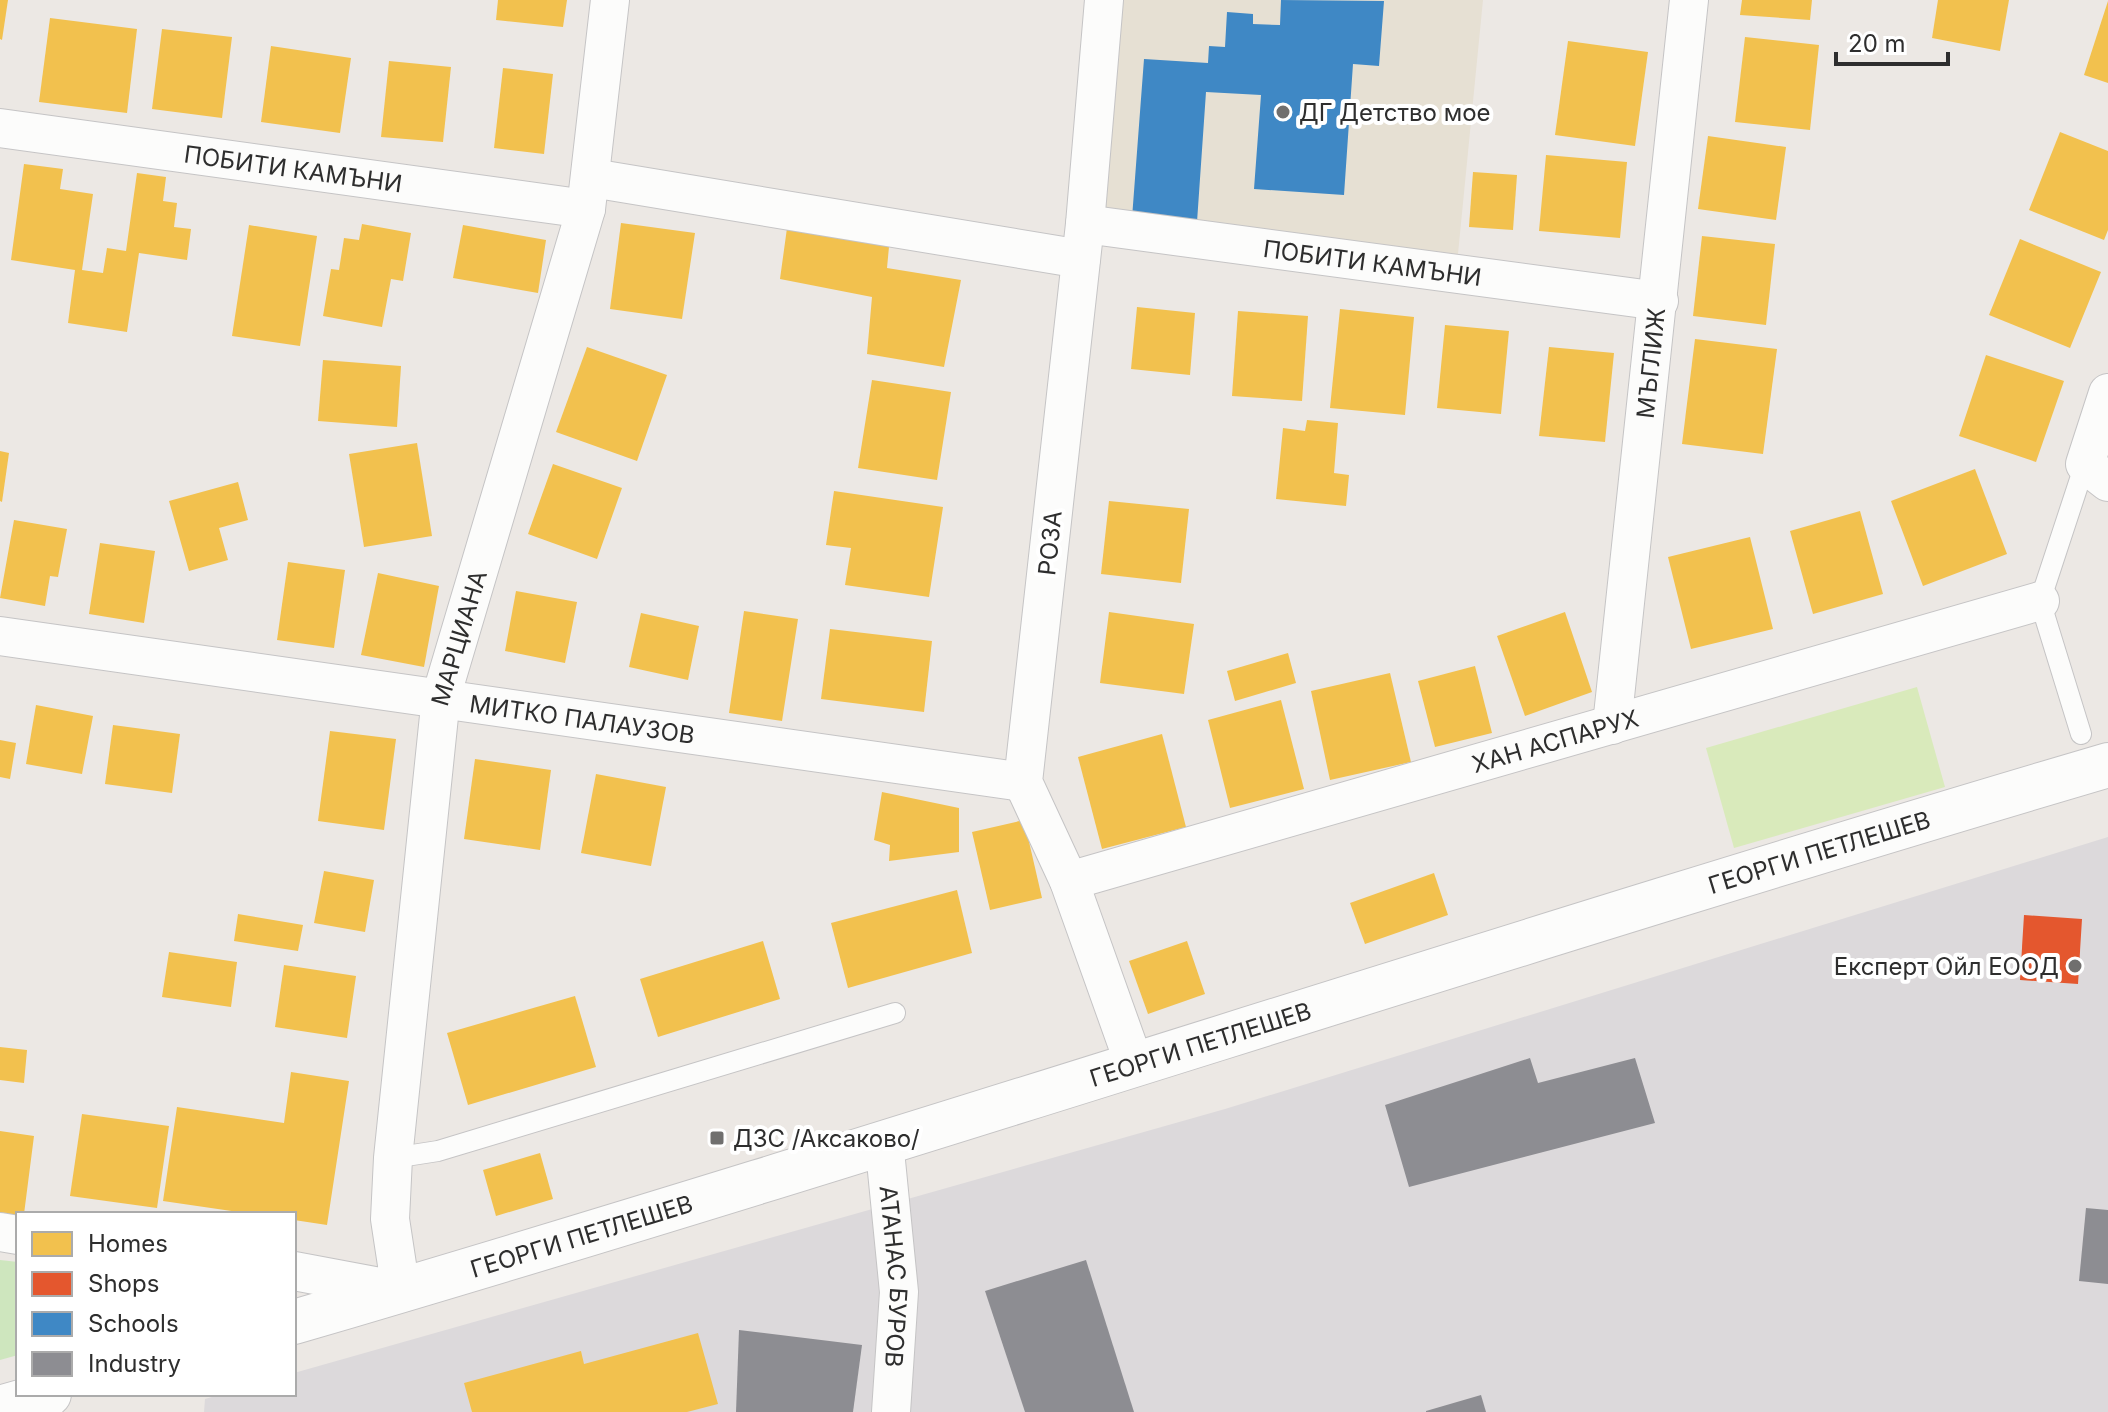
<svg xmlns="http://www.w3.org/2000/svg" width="2108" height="1412" font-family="Inter,sans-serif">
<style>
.industrial{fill:#dcd9db}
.education{fill:#e6e0d3}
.green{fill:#cee6be}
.pitch{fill:#d9eabb}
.homes{fill:#f2c14e}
.shops{fill:#e4572e}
.schools{fill:#3f88c5}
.industry{fill:#8d8d92}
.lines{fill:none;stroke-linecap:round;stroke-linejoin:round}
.lane-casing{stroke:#c5c4c5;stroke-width:22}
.street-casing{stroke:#c5c4c5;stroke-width:40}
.secondary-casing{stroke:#c5c4c5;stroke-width:46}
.lane{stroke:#fcfcfb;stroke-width:20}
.street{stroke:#fcfcfb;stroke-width:38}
.secondary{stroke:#fcfcfb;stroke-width:44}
.poi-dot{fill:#706f6e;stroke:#fff;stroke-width:3}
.labels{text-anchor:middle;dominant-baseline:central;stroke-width:8;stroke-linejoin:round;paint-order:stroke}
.poi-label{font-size:24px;fill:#2e2e2e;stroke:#fff;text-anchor:start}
.street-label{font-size:24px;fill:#2e2e2e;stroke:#fff}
</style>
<rect width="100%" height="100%" fill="#ece8e4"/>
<path class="industrial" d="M2108,837V1412H204L205,1399L222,1394H294V1373L1225,1109Z"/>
<path class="education" d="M1104,0H1483L1456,274L1085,224Z"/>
<path class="green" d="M0,1260L18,1262V1355L0,1360Z"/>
<path class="pitch" d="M1917,687L1945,787L1734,848L1706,748Z"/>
<g class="homes">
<path d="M0,0H8L2,40L0,39Z"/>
<path d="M498,0H567L563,27L496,20Z"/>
<path d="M1742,0H1812L1810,20L1740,15Z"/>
<path d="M1938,0H2009L2000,51L1932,38Z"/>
<path d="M2108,1V83L2084,75Z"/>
<path d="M50,18L137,29L127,113L39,102Z"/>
<path d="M162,29L232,37L222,118L152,109Z"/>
<path d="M1745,37L1819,45L1810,130L1735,122Z"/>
<path d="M1568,41L1648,52L1635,146L1555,135Z"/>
<path d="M271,46L351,58L340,133L261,122Z"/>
<path d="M389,61L451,67L443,142L381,137Z"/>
<path d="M503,68L553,74L544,154L494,148Z"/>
<path d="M2060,132L2108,151V230L2104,240L2029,210Z"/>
<path d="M1708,136L1786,147L1776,220L1698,209Z"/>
<path d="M1546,155L1627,162L1620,238L1539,231Z"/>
<path d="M24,164L63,169L60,189L93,194L82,270L103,273L107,248L126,251L137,173L166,177L163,201L177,203L174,227L191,229L187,260L139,253L127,332L68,323L75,270L11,260Z"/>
<path d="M1473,172L1517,175L1513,230L1469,227Z"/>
<path d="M621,223L695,233L682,319L610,309Z"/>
<path d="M362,224L411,233L403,281L391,279L382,327L323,316L331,269L339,270L344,238L359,240Z"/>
<path d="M249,225L317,236L300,346L232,336Z"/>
<path d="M463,225L546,240L538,293L453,278Z"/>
<path d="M787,228L890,236L887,268L961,280L944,367L867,354L872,297L780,279Z"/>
<path d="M1702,236L1775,244L1766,325L1693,316Z"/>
<path d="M2020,239L2101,272L2070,348L1989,315Z"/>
<path d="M1137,307L1195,313L1190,375L1131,369Z"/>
<path d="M1340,309L1414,317L1405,415L1330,408Z"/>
<path d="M1238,311L1308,316L1302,401L1232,396Z"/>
<path d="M1445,325L1509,331L1501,414L1437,408Z"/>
<path d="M1695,339L1777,349L1763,454L1682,444Z"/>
<path d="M587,347L667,375L637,461L556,432Z"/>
<path d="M1549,347L1614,353L1605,442L1539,436Z"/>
<path d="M1986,355L2064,381L2036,462L1959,436Z"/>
<path d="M323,360L401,366L397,427L318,421Z"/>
<path d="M872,380L951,392L937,480L858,468Z"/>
<path d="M1307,420L1338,423L1334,473L1349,475L1346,506L1276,499L1283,428L1305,431Z"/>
<path d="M417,443L432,536L364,547L349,454Z"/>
<path d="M0,451L9,453L2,502L0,501Z"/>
<path d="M553,464L622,488L597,559L528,534Z"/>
<path d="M1975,469L2007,554L1923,586L1891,501Z"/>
<path d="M238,482L248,520L219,528L228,560L189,571L169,501Z"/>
<path d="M834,491L943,507L929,597L845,585L851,548L826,545Z"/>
<path d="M1109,501L1189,509L1181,583L1101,574Z"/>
<path d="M1860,511L1883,594L1813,614L1790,531Z"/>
<path d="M14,520L67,529L58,577L50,576L45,606L0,598Z"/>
<path d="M1750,537L1773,629L1691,649L1668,557Z"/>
<path d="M100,543L155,551L144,623L89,614Z"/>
<path d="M288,562L345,570L334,648L277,640Z"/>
<path d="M378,573L439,586L424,667L361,655Z"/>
<path d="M516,591L577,602L565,663L505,651Z"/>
<path d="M744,611L798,619L782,721L729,713Z"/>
<path d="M1109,612L1194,624L1184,694L1100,683Z"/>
<path d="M1565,612L1592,692L1525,716L1497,636Z"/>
<path d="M641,613L699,626L688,680L629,667Z"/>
<path d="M830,629L932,641L924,712L821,699Z"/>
<path d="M1288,653L1296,683L1235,701L1227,671Z"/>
<path d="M1475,666L1492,733L1435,747L1418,681Z"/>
<path d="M1390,673L1411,762L1330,780L1311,691Z"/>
<path d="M1281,700L1304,789L1230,808L1208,720Z"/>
<path d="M36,705L93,716L82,774L26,764Z"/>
<path d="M113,725L180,734L172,793L105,784Z"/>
<path d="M330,731L396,739L384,830L318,821Z"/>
<path d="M1162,734L1186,827L1102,849L1078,757Z"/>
<path d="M0,740L16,743L10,779L0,777Z"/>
<path d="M475,759L551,770L540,850L464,839Z"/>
<path d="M596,774L666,787L651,866L581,853Z"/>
<path d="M882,792L959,808V852L889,861L890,845L874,840Z"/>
<path d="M1024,820L1042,898L990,910L972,832Z"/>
<path d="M324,871L374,880L365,932L314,923Z"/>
<path d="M1434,873L1448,915L1365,944L1350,903Z"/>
<path d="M957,890L972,953L848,988L831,923Z"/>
<path d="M238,914L303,925L298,951L234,941Z"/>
<path d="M763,941L780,999L658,1037L640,979Z"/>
<path d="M1187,941L1205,994L1148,1014L1129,961Z"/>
<path d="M169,952L237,962L231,1007L162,997Z"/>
<path d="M284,965L356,976L347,1038L275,1027Z"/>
<path d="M575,996L596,1067L468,1105L447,1033Z"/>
<path d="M0,1047L27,1050L24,1083L0,1080Z"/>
<path d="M291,1072L349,1081L327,1225L294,1220V1214H252L163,1201L177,1107L284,1123Z"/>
<path d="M82,1114L169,1126L157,1208L70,1196Z"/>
<path d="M0,1131L34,1136L24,1214H18V1222L0,1219Z"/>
<path d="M540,1153L553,1199L496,1216L483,1170Z"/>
<path d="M698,1333L718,1404L687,1412H472L464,1383L581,1351L584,1364Z"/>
</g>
<path class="shops" d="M2024,915L2082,919L2078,984L2020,980Z"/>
<path class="schools" d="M1281,0L1384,1L1379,66L1353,64L1344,195L1254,189L1261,95L1206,92L1197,222L1132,218L1144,59L1208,63L1209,46L1225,47L1227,12L1253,14V24L1280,25Z"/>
<g class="industry">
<path d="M1530,1058L1538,1083L1635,1058L1655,1123L1409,1187L1385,1105Z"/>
<path d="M2086,1208L2108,1210V1284L2079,1281Z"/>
<path d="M1086,1260L1134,1412H1025L985,1291Z"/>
<path d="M739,1330L862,1345L853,1412H736Z"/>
<path d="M1481,1395L1486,1412H1426V1411Z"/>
</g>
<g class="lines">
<defs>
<g id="lane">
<path d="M2081,734L2040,601L2085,464"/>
<path d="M393,1158L438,1151L895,1013"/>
</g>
<g id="street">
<path d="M1104,0L1085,224L1023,782L1069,881L1135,1066"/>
<path id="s1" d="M0,128L586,209"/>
<path d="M592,178L1081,259"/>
<path id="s2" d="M1085,224L1659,301"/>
<path d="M2108,393L2085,464L2108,482"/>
<path id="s3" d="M0,636L1023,782"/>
<path id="s4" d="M1612,725L1689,0"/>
<path id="s5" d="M1069,881L2040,601"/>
<path id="s6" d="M884,1141L899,1292L891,1412"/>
<path d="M0,1232L18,1235"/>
<path id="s7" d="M294,1271L401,1291L390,1219L393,1158L441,697L586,209L610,0"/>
</g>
<g id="secondary">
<path id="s8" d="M294,1322C901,1144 1501,944 2108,765"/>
<path d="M0,1408L49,1394"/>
</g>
</defs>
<use href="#lane" class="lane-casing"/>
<use href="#street" class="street-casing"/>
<use href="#secondary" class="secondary-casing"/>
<use href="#lane" class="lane"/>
<use href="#street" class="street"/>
<use href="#secondary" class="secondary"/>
</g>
<g class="poi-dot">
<circle cx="1283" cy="112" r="8"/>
<circle cx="2075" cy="966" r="8"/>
<rect x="709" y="1130" width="16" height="16" rx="4"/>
</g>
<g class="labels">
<g class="poi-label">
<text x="1299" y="112">ДГ Детство мое</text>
<text x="2059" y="966" text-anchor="end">Експерт Ойл ЕООД</text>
<text x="733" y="1138">ДЗС /Аксаково/</text>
</g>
<g class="street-label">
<text stroke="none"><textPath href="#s1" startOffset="296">ПОБИТИ КАМЪНИ</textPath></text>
<text stroke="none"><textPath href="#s2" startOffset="290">ПОБИТИ КАМЪНИ</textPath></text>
<text stroke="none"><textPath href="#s4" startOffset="364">МЪГЛИЖ</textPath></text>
<text transform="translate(1050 543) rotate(-84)">РОЗА</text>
<text stroke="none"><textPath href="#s7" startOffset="768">МАРЦИАНА</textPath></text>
<text stroke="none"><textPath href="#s3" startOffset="588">МИТКО ПАЛАУЗОВ</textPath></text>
<text stroke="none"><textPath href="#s5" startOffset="506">ХАН АСПАРУХ</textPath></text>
<text stroke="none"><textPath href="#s8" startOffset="1596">ГЕОРГИ ПЕТЛЕШЕВ</textPath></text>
<text stroke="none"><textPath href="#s8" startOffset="948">ГЕОРГИ ПЕТЛЕШЕВ</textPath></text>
<text stroke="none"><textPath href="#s8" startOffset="300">ГЕОРГИ ПЕТЛЕШЕВ</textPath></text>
<text stroke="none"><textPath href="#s6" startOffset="136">АТАНАС БУРОВ</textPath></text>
</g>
</g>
<rect x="16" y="1212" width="280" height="184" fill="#ffffff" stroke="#ababab" stroke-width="2"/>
<rect x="32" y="1232" width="40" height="24" fill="#f2c14e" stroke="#ababab" stroke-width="2"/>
<text x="88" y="1252" font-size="24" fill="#2e2e2e">Homes</text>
<rect x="32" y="1272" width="40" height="24" fill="#e4572e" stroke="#ababab" stroke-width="2"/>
<text x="88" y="1292" font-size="24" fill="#2e2e2e">Shops</text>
<rect x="32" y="1312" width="40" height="24" fill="#3f88c5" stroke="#ababab" stroke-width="2"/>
<text x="88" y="1332" font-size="24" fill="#2e2e2e">Schools</text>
<rect x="32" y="1352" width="40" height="24" fill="#8d8d92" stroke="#ababab" stroke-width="2"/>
<text x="88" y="1372" font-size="24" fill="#2e2e2e">Industry</text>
<path d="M1836 52v12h112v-12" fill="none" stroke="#2e2e2e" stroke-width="4"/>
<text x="1848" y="52" font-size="24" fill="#2e2e2e" stroke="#ffffff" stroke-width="6" paint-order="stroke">20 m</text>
</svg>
